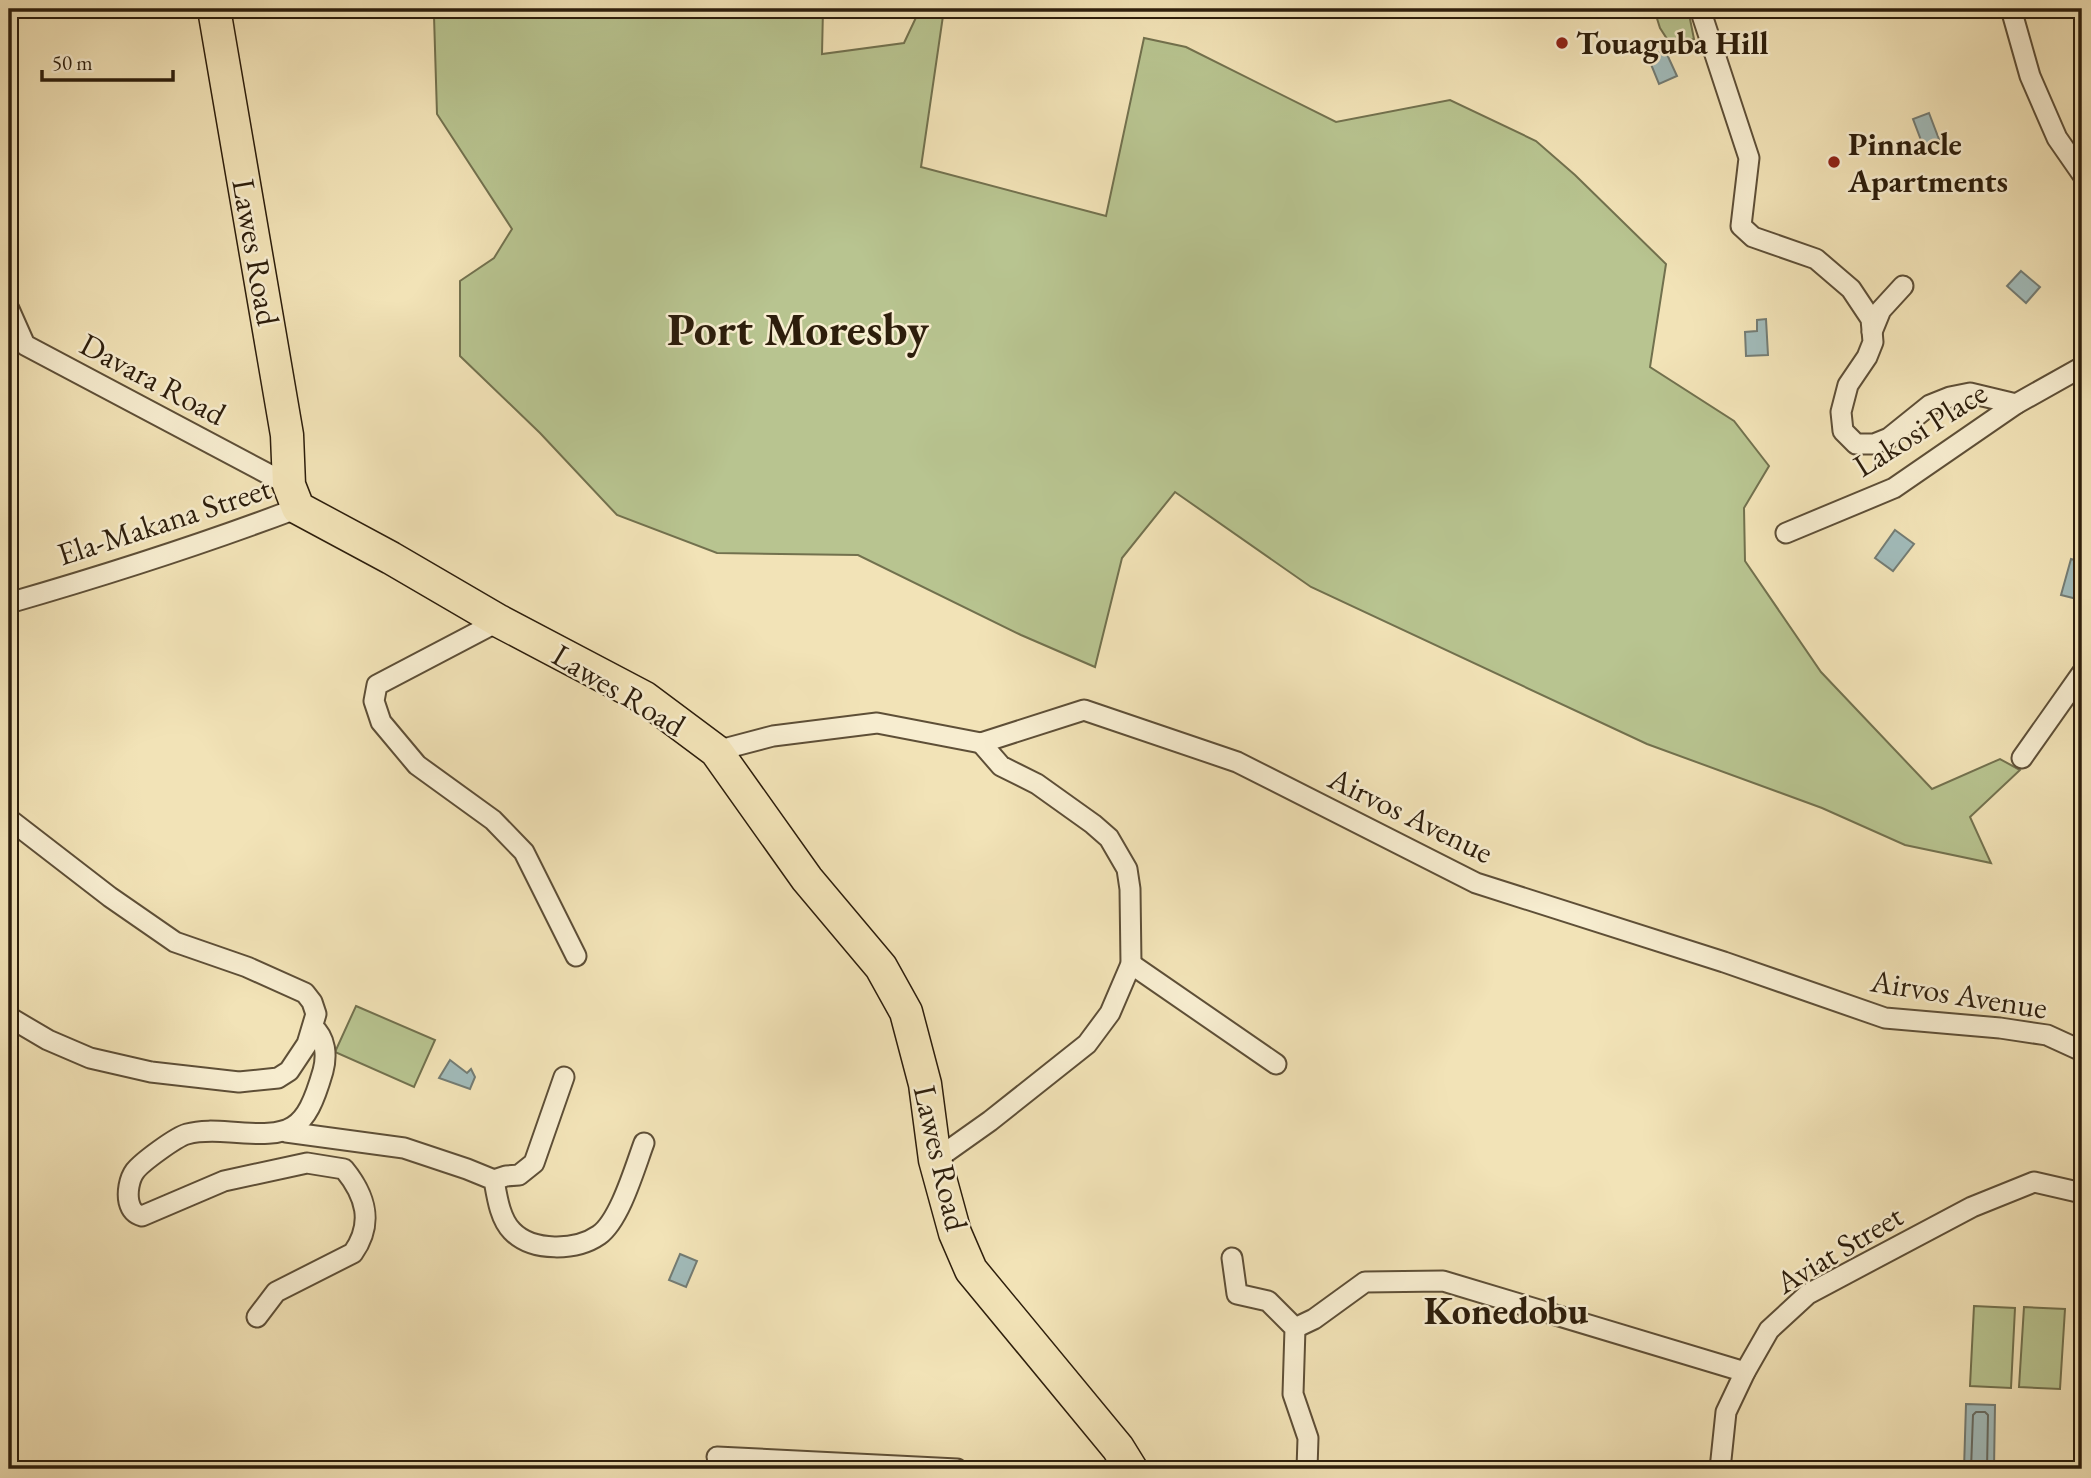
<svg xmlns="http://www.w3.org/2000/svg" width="2091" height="1478" font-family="'EB Garamond',serif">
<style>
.green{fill:#b8c490;stroke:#72714e;stroke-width:2}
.water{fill:#a1bbba;stroke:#737c74;stroke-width:2}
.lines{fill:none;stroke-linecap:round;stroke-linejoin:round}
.shore{stroke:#676c63;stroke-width:2}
.street-casing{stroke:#5e4f37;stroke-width:23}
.primary-casing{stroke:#2d1e0c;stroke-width:35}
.street{stroke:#f7edd0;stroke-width:19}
.primary{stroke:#f2e3b7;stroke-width:32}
.poi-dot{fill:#8f2418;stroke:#f7edd0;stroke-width:2.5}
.labels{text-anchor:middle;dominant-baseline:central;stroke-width:5;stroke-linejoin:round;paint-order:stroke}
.poi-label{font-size:32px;font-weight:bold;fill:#2d1e0c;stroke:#f7edd0;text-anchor:start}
.street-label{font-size:32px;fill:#2d1e0c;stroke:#f7edd0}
.district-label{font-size:38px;font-weight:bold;fill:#2d1e0c;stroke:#f7edd0}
.town-label{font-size:46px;font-weight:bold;fill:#2d1e0c;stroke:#f7edd0}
</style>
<rect width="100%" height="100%" fill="#f2e3b7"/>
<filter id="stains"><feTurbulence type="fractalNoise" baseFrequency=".00286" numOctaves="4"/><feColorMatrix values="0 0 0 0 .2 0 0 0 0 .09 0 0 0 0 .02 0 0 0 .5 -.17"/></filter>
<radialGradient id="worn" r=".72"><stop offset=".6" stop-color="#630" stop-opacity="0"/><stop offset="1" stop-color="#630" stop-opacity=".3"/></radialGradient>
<g class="green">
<path d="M430,9H823L822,54L904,43L920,9H944L921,167L1106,216L1144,38L1186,47L1336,122L1450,100L1536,141L1575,175L1666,264L1650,367L1734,421L1769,466L1744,508L1745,561L1821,672L1932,789L2000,759L2020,770L1970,817L1991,863L1905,845L1822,808L1647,744L1311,587L1175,492L1122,558L1095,667L1021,635L858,555L717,553L617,515L540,433L460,356V281L494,258L512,229L437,114L434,16Z"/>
<path d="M1654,9H1688L1694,39L1671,45L1660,28Z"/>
<path d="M356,1006L435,1040L414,1087L335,1052Z"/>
<path d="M1974,1306L2015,1308L2011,1388L1970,1386Z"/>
<path d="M2024,1307L2065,1309L2060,1389L2019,1387Z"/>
</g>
<g class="water">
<path d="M1665,50L1677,76L1659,84L1648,57Z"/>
<path d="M1929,113L1940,142L1924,148L1913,119Z"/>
<path d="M2021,271L2040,287L2026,303L2007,286Z"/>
<path d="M1766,319L1768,355L1746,356L1745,332L1757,331V320Z"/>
<path d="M1895,530L1914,544L1893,571L1875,558Z"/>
<path d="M2071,559L2082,562V579L2077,599L2061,595Z"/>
<path d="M450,1060L467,1073L471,1069L475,1077L470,1089L439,1078Z"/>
<path d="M680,1254L697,1261L686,1287L669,1280Z"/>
<path d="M1966,1404L1995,1405L1994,1469H1964Z"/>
</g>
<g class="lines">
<path class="shore" d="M1971,1469L1973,1415L1976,1412H1985L1988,1415L1987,1469"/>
<defs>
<g id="street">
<path d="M1700,9L1749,158L1741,226L1753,237L1816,259L1851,289L1871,319L1873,342L1867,357L1848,385L1841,412L1843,431L1856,444H1874L1889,438L1930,405L1950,397L1970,393L2016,404"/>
<path d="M2011,9L2030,76L2057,138L2082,174"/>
<path d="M9,309L25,345L289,485"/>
<path d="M1872,332L1881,310L1903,286"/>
<path d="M1786,533L1894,488L2016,404L2082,367"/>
<path d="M9,603C106,575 203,544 298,508"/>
<path d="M499,621L377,685L374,701L381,722L417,765L493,820L524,852L576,956"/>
<path d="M716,751L773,736L877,723L981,743L1084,710L1237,762L1476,883L1724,962L1885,1018L2000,1028L2047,1035L2082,1051"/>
<path d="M2022,758L2082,673"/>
<path d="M9,819L110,897L175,942L247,967L305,993L312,1002L316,1014L307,1044L289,1071L278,1078L239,1082L151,1072L90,1058L48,1040L9,1017"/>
<path d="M1131,964L1276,1064"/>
<path d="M286,1132L404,1148L467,1169L494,1180C497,1197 500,1219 512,1231C532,1252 576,1251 599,1235C620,1220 635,1167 644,1143"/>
<path d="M935,1160L990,1121L1087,1044L1110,1013L1131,964L1130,889L1127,869L1109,838L1093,824L1037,784L1001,766L981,743"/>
<path d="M494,1180L506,1176L519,1175L534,1163L564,1077"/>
<path d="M1232,1258L1237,1294L1268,1301L1295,1328L1293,1394L1308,1438L1307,1469"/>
<path d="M257,1317L276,1292L353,1253C374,1223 366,1196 344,1169L307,1163L224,1181L142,1216C134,1214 131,1210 129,1202C127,1193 129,1179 135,1171C142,1162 176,1137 187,1134C201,1130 216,1131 230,1132C292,1137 305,1133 323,1071C327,1056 326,1038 313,1027"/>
<path d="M1295,1328L1314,1319L1365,1282L1443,1281L1745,1372"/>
<path d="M717,1457L957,1469"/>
<path d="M1720,1469L1726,1412L1745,1372L1769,1330L1808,1294L1972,1207L2034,1182L2082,1193"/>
</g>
<path id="primary" d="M214,9L287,435L289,485L298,508L391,558L499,621L645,698L716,751L807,879L881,967L906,1012L925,1084L935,1160L955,1233L971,1270L1118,1448L1131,1469"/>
</defs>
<use href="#street" class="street-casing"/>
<use href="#primary" class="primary-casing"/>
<use href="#street" class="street"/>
<use href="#primary" class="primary"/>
</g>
<g class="poi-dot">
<circle cx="1562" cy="43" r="7"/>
<circle cx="1834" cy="162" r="7"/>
</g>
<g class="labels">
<g class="poi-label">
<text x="1576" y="43">Touaguba Hill</text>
<text x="1848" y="144">Pinnacle<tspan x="1848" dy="37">Apartments</tspan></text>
</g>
<g class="street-label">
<text transform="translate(256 252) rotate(80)">Lawes Road</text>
<text transform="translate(153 379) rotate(28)">Davara Road</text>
<text transform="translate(1920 429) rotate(-32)">Lakosi Place</text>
<text transform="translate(164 521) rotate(-18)">Ela-Makana Street</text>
<text transform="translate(619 690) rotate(31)">Lawes Road</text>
<text transform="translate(1411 815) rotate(26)">Airvos Avenue</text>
<text transform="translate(1959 994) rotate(9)">Airvos Avenue</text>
<text transform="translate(941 1158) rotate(77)">Lawes Road</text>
<text transform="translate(1839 1249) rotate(-31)">Aviat Street</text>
</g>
<g class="district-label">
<text x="1506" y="1310">Konedobu</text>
</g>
<g class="town-label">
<text x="798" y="329">Port Moresby</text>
</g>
</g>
<rect width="2091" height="1478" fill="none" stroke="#f2e3b7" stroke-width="35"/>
<rect x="10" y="10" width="2070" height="1457" fill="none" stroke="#2d1e0c" stroke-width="3.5"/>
<rect x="18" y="18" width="2056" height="1443" fill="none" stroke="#2d1e0c" stroke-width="2"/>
<path d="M42 70v10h131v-10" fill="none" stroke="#2d1e0c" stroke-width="3.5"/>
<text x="52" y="70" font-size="21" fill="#2d1e0c" stroke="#f7edd0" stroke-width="5" paint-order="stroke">50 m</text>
<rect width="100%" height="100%" filter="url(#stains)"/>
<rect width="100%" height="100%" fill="url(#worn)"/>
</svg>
